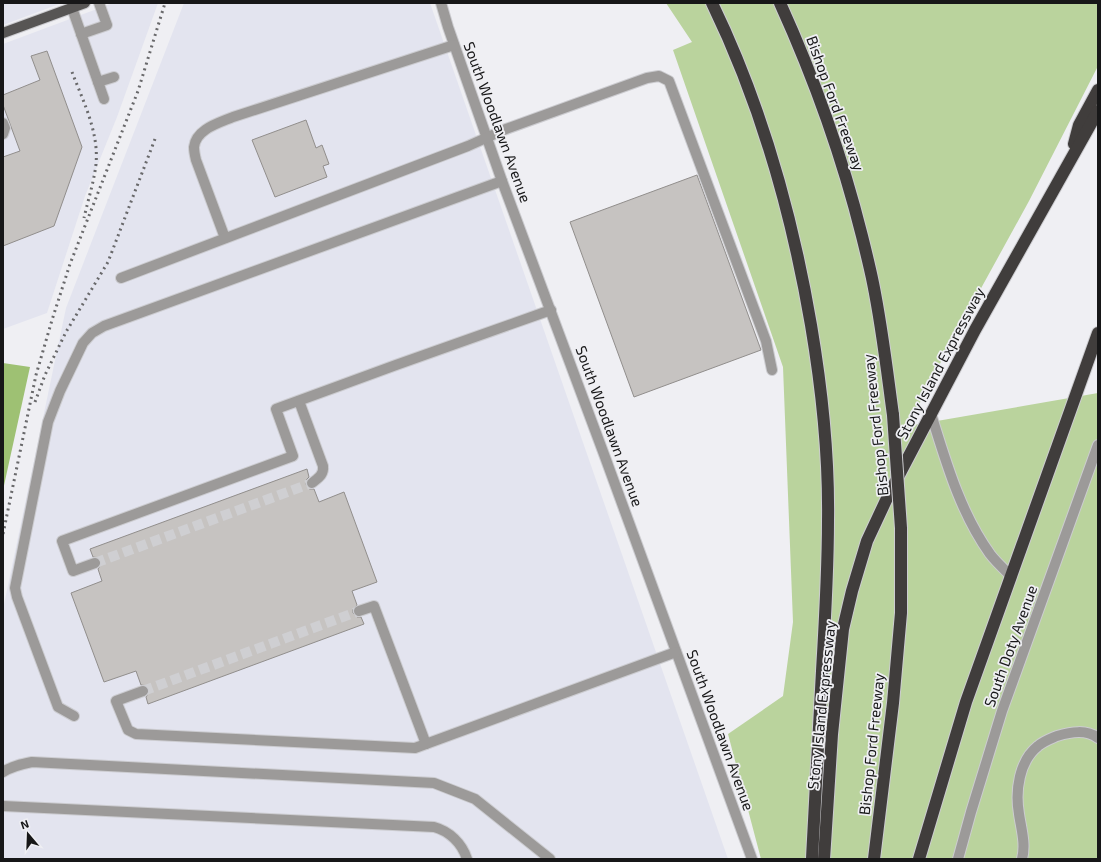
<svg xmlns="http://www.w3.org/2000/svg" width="1101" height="862" font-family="'Exo 2',sans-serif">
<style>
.built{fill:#e3e4ef}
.green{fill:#bad39d}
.forest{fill:#9ec173}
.building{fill:#c6c3c1;stroke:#918e8c}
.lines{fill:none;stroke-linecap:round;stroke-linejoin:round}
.minor-tunnel{stroke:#cfcfd2;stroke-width:10;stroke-dasharray:10 5;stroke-linecap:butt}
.minor-casing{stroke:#ccccd0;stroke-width:12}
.major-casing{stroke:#ccccd0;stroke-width:12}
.highway-casing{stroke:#ccccd0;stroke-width:14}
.minor{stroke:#9c9a99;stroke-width:10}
.major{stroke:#575554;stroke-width:10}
.highway{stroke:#403d3c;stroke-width:12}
.rail{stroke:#69696b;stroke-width:3;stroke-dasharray:2 4;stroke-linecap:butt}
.highway-bridge-casing{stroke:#ccccd0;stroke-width:14;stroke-linecap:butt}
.highway-bridge{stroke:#403d3c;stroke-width:12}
.labels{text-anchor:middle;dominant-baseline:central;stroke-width:3.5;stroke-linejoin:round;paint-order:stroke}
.street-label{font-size:15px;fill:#171718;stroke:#efeff3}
</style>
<rect width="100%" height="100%" fill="#efeff3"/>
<g class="built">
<path d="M3,3H62L3,25Z"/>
<path d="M113,3H158L117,117L85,196L47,313L3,329V44Z"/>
<path d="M184,3H430L728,859H3V609L66,308Z"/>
</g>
<path class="green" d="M666,3H1098V66L1029,201L946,352L908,426L1098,393V859H761L728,734L783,696L793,622L783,367L673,50L692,42Z"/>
<path class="forest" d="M3,363L30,367L3,490Z"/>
<g class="building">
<path d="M47,51L82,147L54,226L3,246V157L20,151L3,105V95L40,80L31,56Z"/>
<path d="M306,120L316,148L322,145L329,164L323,166L327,177L275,197L252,140Z"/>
<path d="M697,175L761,350L634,397L570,222Z"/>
<path d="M307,469L309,477L306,480V484L309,489H314L319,502L344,492L377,582L352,591L357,605L353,609V613L357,617H361L364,624L148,704L146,697L149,692V689L147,686L141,685L136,671L104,682L71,593L102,581L98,569L101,564V560L99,558L93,557L90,549Z"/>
</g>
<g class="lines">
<g class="minor-tunnel">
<path d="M95,563L312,483"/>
<path d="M143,691L359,611"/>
</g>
<defs>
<g id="minor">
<path d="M441,3L448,27L502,181L605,457L752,859"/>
<path d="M72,8L104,99"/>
<path d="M81,34L107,25L99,3"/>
<path d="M98,82L114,77"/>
<path d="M3,123L5,128L3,134"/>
<path d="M225,238L196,160C195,156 194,151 194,147C196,129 219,123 233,117L454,45"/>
<path d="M121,278L468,146L506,129L647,78L659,76L669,81L766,341L772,370"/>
<path d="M299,401L323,466C324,475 318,478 312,483"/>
<path d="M931,414C946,462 960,512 990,554C996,562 1004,569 1011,576"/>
<path d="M95,563L73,571L62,541L293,456L276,409L396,365L551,310"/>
<path d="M359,611L374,606L426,744"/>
<path d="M143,691L116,701L128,730L136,734L415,748L676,652"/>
<path d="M74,716L58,707L17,597L15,588L48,422L60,391L83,343L92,333L104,326L502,181"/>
<path d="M3,772C12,766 22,764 32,762L434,783L475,799L550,859"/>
<path d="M3,806L434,827C449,831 462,843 467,859"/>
<path d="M958,859L971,812L1002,711L1098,445"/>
<path d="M1022,859C1026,844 1021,828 1019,814C1015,791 1019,761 1038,746C1044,741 1050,739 1057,736C1071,732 1086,729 1098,738"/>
</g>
<path id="major" d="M3,33L85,3"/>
<g id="highway">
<path d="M712,3C761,104 792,214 811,325C822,390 829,456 828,521C828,571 825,621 822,671C819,733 815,796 812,859"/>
<path d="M780,3C814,78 842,156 862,236C866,252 870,268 873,283C882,327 887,371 893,415"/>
<path d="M1074,144L1079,125L1098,90"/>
<path d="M824,859L832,734L843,629L852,591L867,541L888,496L975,330L1098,111"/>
<path d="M874,859L893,703L901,613V528"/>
<path d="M919,859L966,702L1098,333"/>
</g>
</defs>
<use href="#minor" class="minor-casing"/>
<use href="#major" class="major-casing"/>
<use href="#highway" class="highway-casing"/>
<use href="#minor" class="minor"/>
<use href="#major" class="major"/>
<use href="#highway" class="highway"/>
<g class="rail">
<path d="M72,72C83,101 99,132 96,164C94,182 88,200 84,218"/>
<path d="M35,402L45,375L66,332L108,262L155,139"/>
<path d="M3,534L36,375L52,320L70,264L138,91L165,3"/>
</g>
<defs>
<path id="highway-bridge" d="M893,415L901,528"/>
</defs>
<use href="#highway-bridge" class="highway-bridge-casing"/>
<use href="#highway-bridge" class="highway-bridge"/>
</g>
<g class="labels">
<g class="street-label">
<text transform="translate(836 103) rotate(70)">Bishop Ford Freeway</text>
<text transform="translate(498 122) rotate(70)">South Woodlawn Avenue</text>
<text transform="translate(940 363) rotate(-62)">Stony Island Expressway</text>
<text transform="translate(875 425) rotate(-96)">Bishop Ford Freeway</text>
<text transform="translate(610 426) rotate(70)">South Woodlawn Avenue</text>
<text transform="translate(1010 646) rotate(-70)">South Doty Avenue</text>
<text transform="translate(821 705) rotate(-84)">Stony Island Expressway</text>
<text transform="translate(721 730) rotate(70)">South Woodlawn Avenue</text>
<text transform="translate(871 744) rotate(-84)">Bishop Ford Freeway</text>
</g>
</g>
<rect width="1101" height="862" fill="none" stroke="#171718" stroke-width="8"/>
<g transform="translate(28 834) rotate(341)" stroke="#efeff3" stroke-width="3" paint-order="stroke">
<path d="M0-3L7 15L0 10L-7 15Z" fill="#171718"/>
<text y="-6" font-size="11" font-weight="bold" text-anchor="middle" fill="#171718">N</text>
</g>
</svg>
